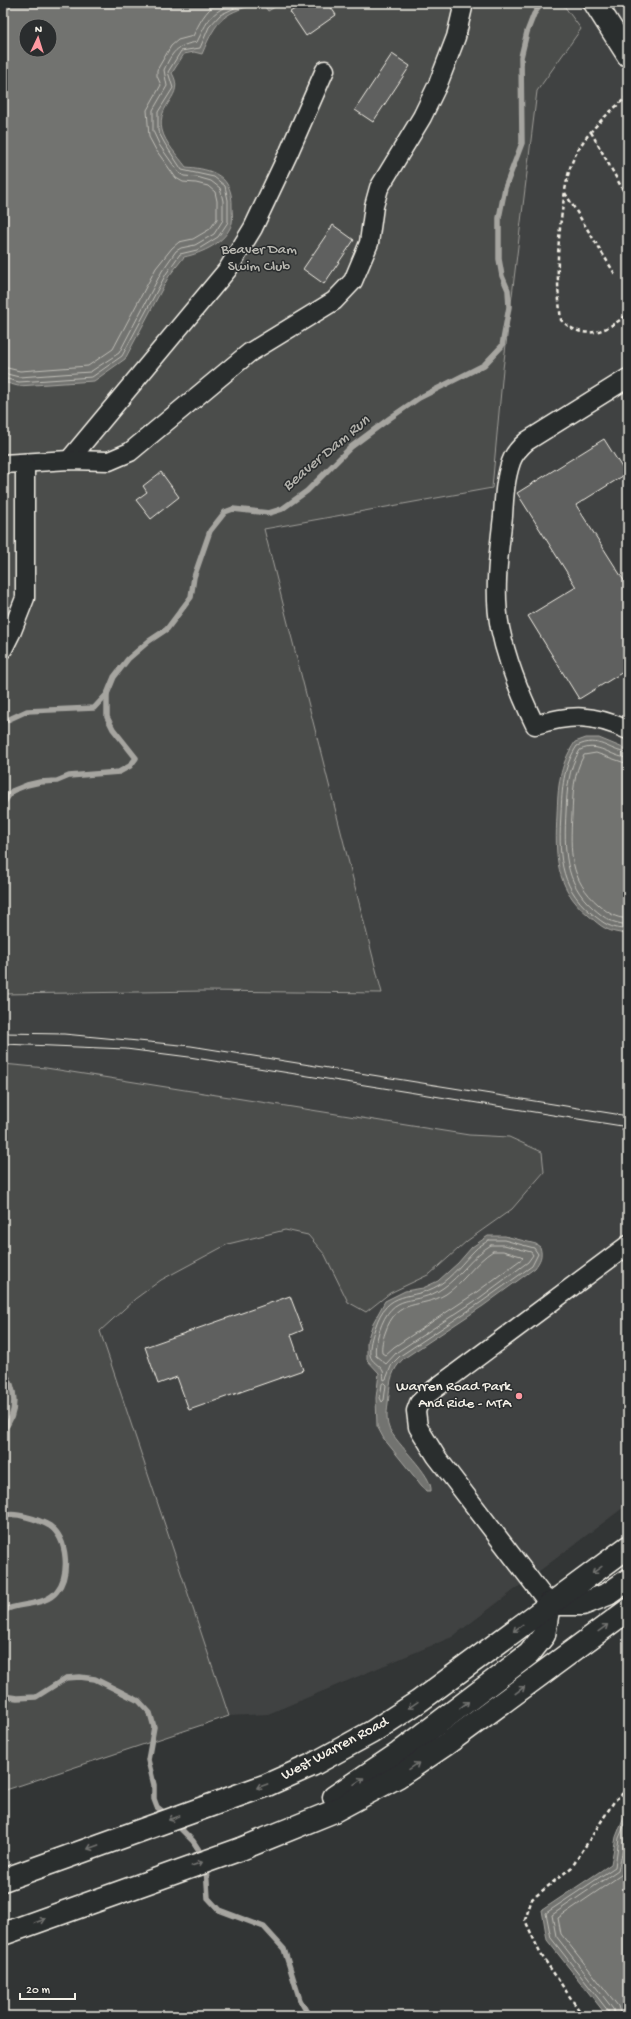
<svg xmlns="http://www.w3.org/2000/svg" width="631" height="2019" font-family="'Gochi Hand',sans-serif">
<style>
.built{fill:#404242}
.green{fill:#4b4d4c;stroke:#a09f9a;fill-rule:evenodd}
.water{fill:#727370;stroke:#a6a5a0;fill-rule:evenodd}
.lines{fill:none;stroke-linecap:round;stroke-linejoin:round}
.shore{stroke:#c0bfb8;stroke-width:1}
.stream{stroke:#a6a5a0;stroke-width:5.5}
.building{fill:#5f605f;stroke:#f4f1e8}
.minor-casing{stroke:#f4f1e8;stroke-width:21}
.major-casing{stroke:#f4f1e8;stroke-width:25}
.path{stroke:#f4f1e8;stroke-width:2.5;stroke-dasharray:4 3;stroke-linecap:butt}
.minor{stroke:#2a2d2e;stroke-width:18}
.major{stroke:#2a2d2e;stroke-width:22}
.tram{stroke:#f4f1e8;stroke-width:1}
.oneway{stroke:#71726f}
.poi-dot{fill:#ff9aa2;stroke:#2a2d2e;stroke-width:1.5}
.labels{text-anchor:middle;dominant-baseline:central;stroke-width:3;stroke-linejoin:round;paint-order:stroke}
.park-label{font-size:15px;fill:#b9b8b1;stroke:#2a2d2e}
.poi-label{font-size:15px;fill:#f4f1e8;stroke:#2a2d2e;text-anchor:end}
.street-label{font-size:15px;fill:#f4f1e8;stroke:#2a2d2e}
.water-label{font-size:16px;font-style:italic;fill:#b3b2ac;stroke:#2a2d2e}
</style>
<rect width="100%" height="100%" fill="#323535"/>
<filter id="ink" filterUnits="userSpaceOnUse"><feTurbulence type="fractalNoise" baseFrequency=".025" numOctaves="2"/><feDisplacementMap in="SourceGraphic" scale="8" xChannelSelector="R" yChannelSelector="G"/><feConvolveMatrix kernelMatrix="1 2 1 2 8 2 1 2 1" color-interpolation-filters="sRGB"/></filter>
<g filter="url(#ink)">
<path class="built" d="M562,3H628V1504L452,1637L268,1714L229,1716L9,1065L3,1064V994L205,991L382,993L263,529L492,488L503,369L537,91L581,29Z"/>
<g class="green">
<path d="M3,3H562L581,29L537,91L503,369L492,488L264,529L382,993L205,991L3,994ZM26,26H50V50H26Z"/>
<path d="M3,1064L46,1068L469,1135L509,1137L542,1152L544,1172L512,1209L467,1241L430,1274L390,1293L366,1312L348,1302L325,1255L308,1235L285,1230L228,1244L161,1280L135,1299L100,1331L229,1716L3,1791Z"/>
</g>
<g class="water">
<path d="M3,3H282L268,11L262,3C224,12 217,18 202,54L194,52L184,54L172,73C186,97 156,103 162,130C165,143 178,156 186,167C213,169 233,176 232,207C232,212 233,218 232,223C226,243 202,253 184,257L169,276L125,359L94,381L18,386L3,382ZM26,26H50V50H26Z"/>
<path d="M586,738H599L628,750V934C607,932 603,928 588,915C555,888 555,854 557,815C558,787 559,766 575,742Z"/>
<path d="M488,1236H505L536,1244L540,1247C543,1256 540,1261 535,1268L483,1306L403,1359C392,1370 390,1380 389,1395C388,1405 385,1418 389,1428C396,1444 433,1475 431,1491H426L384,1439L377,1426L376,1398L379,1373L367,1360V1341L373,1323L385,1301L405,1291L423,1288L438,1281L458,1263L472,1247Z"/>
<path d="M628,1806V2016H607L547,1940L542,1910L611,1864L616,1837Z"/>
</g>
<g class="lines">
<g class="shore">
<path d="M3,367L20,371L88,366L113,349L156,268L172,248L179,242L193,239L210,229L217,219V201L215,192L208,186L196,183L183,182L176,178L156,150L149,137L147,110L161,85L157,76V70L171,46L178,40L193,36C199,24 205,10 218,3"/>
<path d="M3,373L19,377L90,372L119,353L162,271L176,251L181,248L195,245L214,234L223,220V201L220,188L211,181L197,177L184,176L179,173L160,146L153,131V110L167,86L164,70C172,52 177,45 197,42C208,20 209,14 233,3"/>
<path d="M3,378L19,382L92,377L122,356L166,274L180,254L197,250L218,237L228,222V200L225,186L214,177L182,170L165,144L158,131V112L173,88L168,72L181,51L200,48L209,27L220,15L245,3"/>
<path d="M628,753C608,751 599,735 577,746C563,767 562,789 561,813C559,852 558,885 591,913C606,925 608,927 628,930"/>
<path d="M628,758C610,757 599,741 580,750C568,769 567,790 566,812C564,848 564,883 593,908C607,920 610,922 628,925"/>
<path d="M628,764L596,753L584,755C573,774 573,794 572,815C570,850 569,880 599,905C610,914 613,917 628,919"/>
<path d="M489,1240H504L534,1248L538,1254L532,1266L480,1303L400,1356L392,1364L386,1379L384,1380C383,1377 384,1374 383,1371C380,1365 371,1362 370,1355C369,1346 372,1337 375,1328C388,1287 411,1302 439,1285C453,1276 463,1262 474,1251C478,1246 484,1244 489,1240Z"/>
<path d="M491,1245H504L531,1252L533,1255L528,1262L478,1299L397,1352L386,1364L376,1356C374,1348 377,1340 379,1332C393,1288 415,1308 443,1288C461,1276 472,1256 491,1245Z"/>
<path d="M493,1251H503L521,1256L523,1258L474,1294L394,1347L385,1355L382,1353C381,1346 383,1339 385,1333C397,1296 420,1310 446,1294C464,1282 475,1262 493,1251Z"/>
<path d="M384,1383L386,1385L384,1400L382,1402L380,1398L382,1384Z"/>
<path d="M610,2016L609,2012L551,1938L546,1913L615,1867L619,1838L628,1817"/>
<path d="M615,2016L613,2009L556,1936L552,1915L618,1870L628,1830"/>
<path d="M621,2016L618,2006L561,1934L558,1918L621,1875L626,1868L628,1855"/>
</g>
<g class="stream">
<path d="M3,722L27,711L94,708L107,694L114,677L128,659L149,641L167,629L191,597L194,577L210,531L225,512L233,509L269,513L282,509L307,491L351,447L390,418L419,398L484,365L502,346L509,307L508,290L502,276L499,259V218L505,188L522,143L521,57L527,32L534,14L542,3"/>
<path d="M3,804L12,791L27,785L40,782L57,781L69,776L119,772L130,766L136,758L113,729L107,717V694"/>
<path d="M3,1372C17,1387 18,1415 3,1430"/>
<path d="M3,1516C10,1513 20,1515 27,1517C35,1519 43,1522 50,1526C68,1539 70,1575 57,1591C45,1607 19,1602 3,1611"/>
<path d="M3,1696L17,1698L36,1697L66,1678L80,1677L95,1679L139,1701L150,1713L154,1727L148,1760L154,1785V1799L157,1807L167,1815"/>
<path d="M176,1824L193,1841L204,1858"/>
<path d="M206,1867L208,1898L219,1910L264,1927L284,1949L300,2000L309,2016"/>
</g>
</g>
<g class="building">
<path d="M304,3H328L336,15L306,36L290,12Z"/>
<path d="M392,54L410,66L373,122L355,110Z"/>
<path d="M333,225L354,240L324,284L303,269Z"/>
<path d="M604,439L626,474L576,505L628,587V669L579,699L528,616L576,587L517,493Z"/>
<path d="M161,472L179,497L151,519L136,500L147,492L143,486Z"/>
<path d="M290,1296L303,1330L291,1335L303,1370L189,1410L177,1377L158,1384L145,1347Z"/>
</g>
<g class="lines">
<defs>
<g id="minor">
<path d="M628,378L527,441C520,447 514,453 511,462C505,479 504,498 503,516C499,552 493,592 500,628C507,662 520,694 535,725C572,714 592,714 628,730"/>
<path d="M69,460L228,269L253,228L289,152L325,70"/>
<path d="M3,464L69,460L109,461L130,452L249,353L334,301L353,281L369,243L374,206L379,188L422,117L438,84L456,37L464,3"/>
<path d="M3,649L12,631L25,598V463"/>
<path d="M549,1604L436,1456L418,1427L416,1411L419,1403L428,1394L628,1245"/>
</g>
<g id="major">
<path d="M595,3L628,55"/>
<path d="M549,1604H583L608,1594L628,1580"/>
<path d="M334,1797L399,1753L529,1654L544,1635L549,1604"/>
<path d="M3,1880L267,1785L312,1765L372,1732L418,1702L628,1547"/>
<path d="M3,1934L241,1849L332,1812L399,1776L445,1745L628,1610"/>
</g>
</defs>
<use href="#minor" class="minor-casing"/>
<use href="#major" class="major-casing"/>
<g class="path">
<path d="M628,96C607,114 584,134 573,160C567,174 565,190 563,205C557,243 556,281 561,320C584,342 605,332 628,314"/>
<path d="M591,132L628,199"/>
<path d="M565,193L615,274"/>
<path d="M623,1130L628,1101"/>
<path d="M583,2016L540,1953L525,1920L532,1899L572,1867L615,1800L628,1789"/>
</g>
<use href="#minor" class="minor"/>
<use href="#major" class="major"/>
<g class="tram">
<path d="M3,1033L64,1034L191,1046L628,1116"/>
<path d="M3,1044L126,1049L189,1057L628,1127"/>
</g>
</g>
<defs><path id="oneway-shaft" d="M-6 0H5M1.5-3L5.5 0L1.5 3" fill="none" stroke-width="1.6" stroke-linecap="round" stroke-linejoin="round"/></defs>
<g class="oneway">
<use href="#oneway-shaft" transform="translate(597 1570) rotate(144)"/>
<use href="#oneway-shaft" transform="translate(518 1628) rotate(143)"/>
<use href="#oneway-shaft" transform="translate(603 1628) rotate(-36)"/>
<use href="#oneway-shaft" transform="translate(520 1690) rotate(-37)"/>
<use href="#oneway-shaft" transform="translate(413 1705) rotate(146)"/>
<use href="#oneway-shaft" transform="translate(464 1705) rotate(-37)"/>
<use href="#oneway-shaft" transform="translate(414 1766) rotate(-34)"/>
<use href="#oneway-shaft" transform="translate(359 1781) rotate(-34)"/>
<use href="#oneway-shaft" transform="translate(262 1786) rotate(160)"/>
<use href="#oneway-shaft" transform="translate(174 1818) rotate(160)"/>
<use href="#oneway-shaft" transform="translate(93 1847) rotate(160)"/>
<use href="#oneway-shaft" transform="translate(197 1864) rotate(-19)"/>
<use href="#oneway-shaft" transform="translate(40 1921) rotate(-20)"/>
</g>
</g>
<circle class="poi-dot" cx="519" cy="1396" r="4"/>
<g class="labels">
<g class="park-label">
<text x="259" y="250">Beaver Dam<tspan x="259" dy="17">Swim Club</tspan></text>
</g>
<g class="poi-label">
<text x="511" y="1387">Warren Road Park<tspan x="511" dy="17">And Ride - MTA</tspan></text>
</g>
<g class="street-label">
<text transform="translate(335 1749) rotate(-28)">West Warren Road</text>
</g>
<g class="water-label">
<text transform="translate(327 454) rotate(-40)">Beaver Dam Run</text>
</g>
</g>
<rect width="631" height="2019" fill="none" stroke="#2a2d2e" stroke-width="16"/>
<rect x="8" y="8" width="615" height="2003" fill="none" stroke="#f4f1e8" stroke-width="1.5" filter="url(#ink)"/>
<g transform="translate(38 38) rotate(4)"><circle r="19" fill="#2a2d2e" stroke="#7b7b78"/>
<path d="M0-3L7 15L0 10L-7 15Z" fill="#ff9aa2"/>
<text y="-6" font-size="11" font-weight="bold" text-anchor="middle" fill="#f4f1e8">N</text>
</g>
<path d="M20 1993v6h55v-6" fill="none" stroke="#f4f1e8" stroke-width="2"/>
<text x="26" y="1993" font-size="12" fill="#f4f1e8" stroke="#2a2d2e" stroke-width="3" paint-order="stroke">20 m</text>
</svg>
